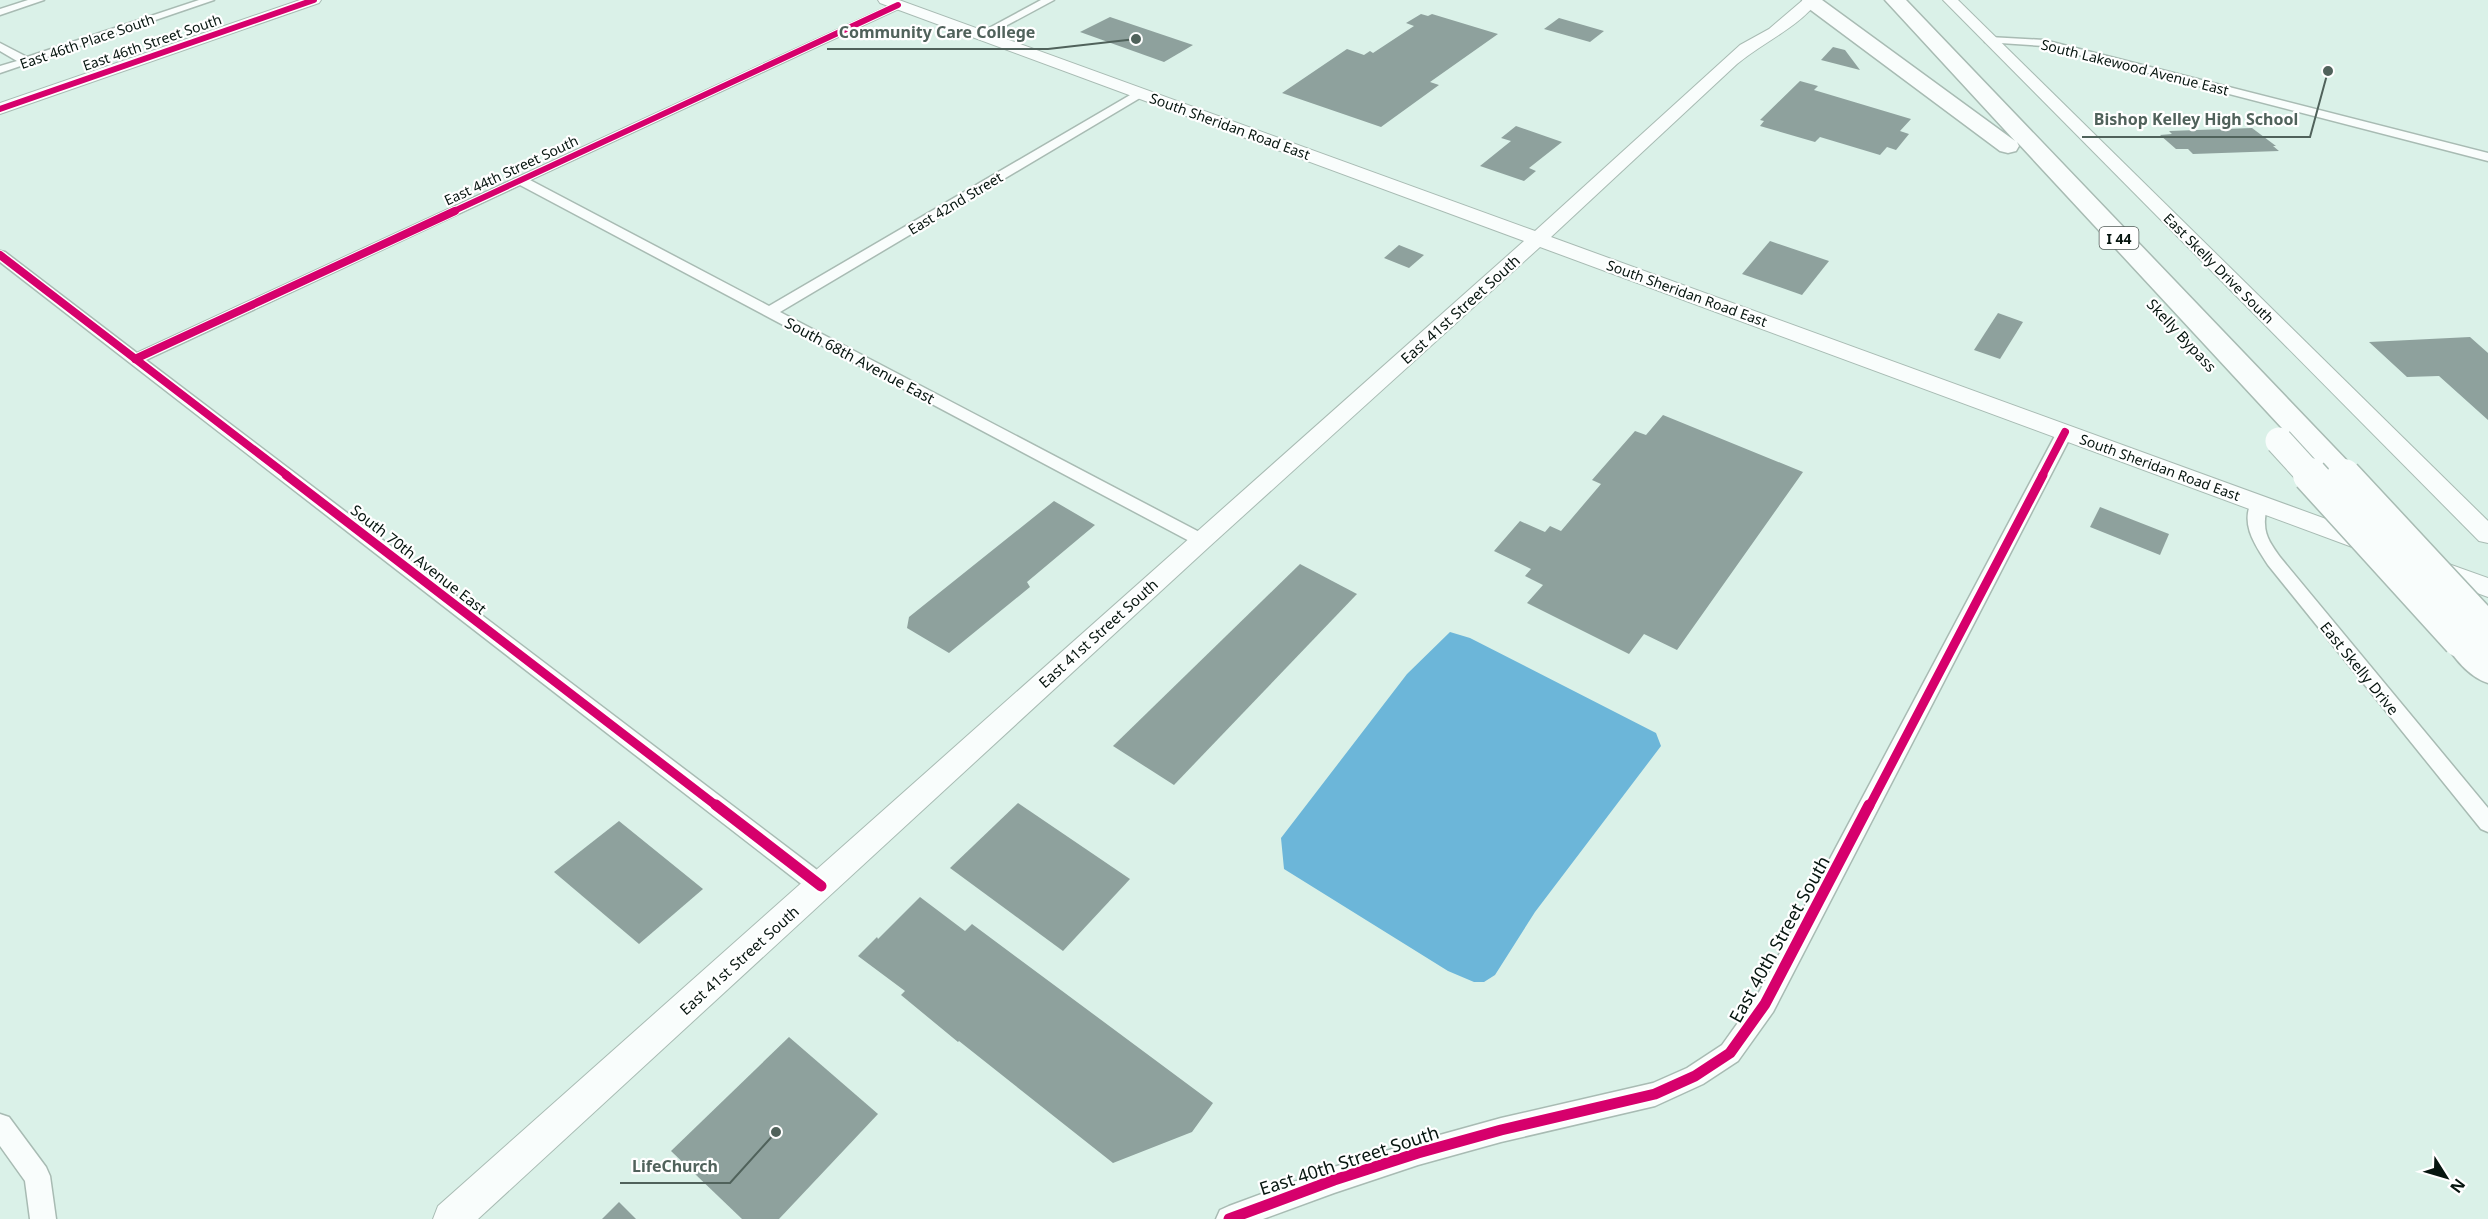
<svg xmlns="http://www.w3.org/2000/svg" width="2488" height="1219" font-family="'Noto Sans',sans-serif">
<style>
.water{fill:#6cb6d9}
.building{fill:#8ea19d}
.lines{fill:none;stroke-linecap:round;stroke-linejoin:round}
.street-casing{stroke:#a8bbb3;stroke-width:3}
.secondary-casing{stroke:#a8bbb3;stroke-width:2}
.highway-casing{stroke:#a8bbb3;stroke-width:3}
.street{fill:#f9fdfc;fill-rule:evenodd}
.secondary{fill:#f9fdfc;fill-rule:evenodd}
.highway{fill:#f9fdfc;fill-rule:evenodd}
.highway-bridge-far1-casing{stroke:#a8bbb3;stroke-width:29;stroke-linecap:butt}
.highway-bridge-casing{stroke:#a8bbb3;stroke-width:37;stroke-linecap:butt}
.highway-bridge-far1{stroke:#f9fdfc;stroke-width:27}
.highway-bridge{stroke:#f9fdfc;stroke-width:34}
.cycleway-far3-casing{stroke:#fff;stroke-width:8}
.cycleway-far2-casing{stroke:#fff;stroke-width:10}
.cycleway-far1-casing{stroke:#fff;stroke-width:13}
.cycleway-casing{stroke:#fff;stroke-width:15}
.cycleway-far3{stroke:#d6006c;stroke-width:6}
.cycleway-far2{stroke:#d6006c;stroke-width:8}
.cycleway-far1{stroke:#d6006c;stroke-width:9}
.cycleway{stroke:#d6006c;stroke-width:11}
.labels{text-anchor:middle;dominant-baseline:central;stroke-width:4.5;stroke-linejoin:round;paint-order:stroke}
.far-street-label{font-size:14px;fill:#06150f;stroke:#fff}
.shield{fill:#fff;stroke:#515b57;stroke-width:1.5}
.shield-label{font-size:14px;font-weight:bold;fill:#06150f}
.street-label{font-size:15px;fill:#06150f;stroke:#fff}
.near-street-label{font-size:18px;fill:#06150f;stroke:#fff}
.leader{fill:none;stroke:#50625b;stroke-width:2}
.callout-dot{fill:#50625b;stroke:#fff;stroke-width:2}
.callout-label{font-size:16px;text-anchor:middle;font-weight:bold;fill:#50625b;stroke:#fff;stroke-width:4.5;stroke-linejoin:round;paint-order:stroke}
</style>
<rect width="100%" height="100%" fill="#daf1e8"/>
<path class="water" d="M1450,632L1470,638L1656,733L1661,746L1535,912L1495,975L1484,982H1474L1448,971L1284,869L1281,838L1407,674Z"/>
<g class="building">
<path d="M1421,14L1428,16L1432,14L1498,34L1430,82L1439,85L1381,127L1282,93L1347,49L1364,55L1370,51L1373,53L1414,26L1406,23Z"/>
<path d="M1110,17L1193,45L1164,62L1080,32Z"/>
<path d="M1559,18L1604,31L1590,42L1544,29Z"/>
<path d="M1833,47L1845,50L1860,70L1821,60Z"/>
<path d="M1800,81L1818,86L1814,90L1911,119L1900,131L1909,134L1896,150L1887,147L1880,155L1820,137L1815,142L1760,126L1764,121L1760,120Z"/>
<path d="M1516,126L1562,142L1529,168L1536,171L1524,181L1480,166L1511,141L1501,138Z"/>
<path d="M2252,128L2276,146H2273L2279,151L2193,154L2188,149H2176L2160,135L2172,134L2169,131Z"/>
<path d="M1770,241L1829,261L1802,295L1742,274Z"/>
<path d="M1399,245L1424,255L1409,268L1384,258Z"/>
<path d="M1998,313L2023,322L2000,359L1974,350Z"/>
<path d="M2470,337L2488,353V420L2439,376L2407,377L2369,342Z"/>
<path d="M1663,415L1803,472L1677,650L1644,634L1629,654L1527,603L1543,585L1525,576L1531,569L1494,551L1520,521L1545,532L1550,526L1561,531L1601,484L1592,480L1635,431L1646,435Z"/>
<path d="M1054,501L1095,525L1027,582L1030,587L949,653L907,628L909,617Z"/>
<path d="M2100,507L2169,534L2160,555L2090,527Z"/>
<path d="M1300,564L1357,594L1174,785L1113,746Z"/>
<path d="M1018,803L1130,879L1063,951L950,868Z"/>
<path d="M619,821L703,889L639,944L554,872Z"/>
<path d="M920,897L965,931L972,924L1213,1103L1192,1132L1113,1163L959,1041L958,1042L901,995L905,991L858,956L877,937L878,939Z"/>
<path d="M789,1037L878,1114L779,1219H742L671,1151Z"/>
<path d="M619,1202L636,1219H602Z"/>
</g>
<g class="lines">
<defs>
<g id="street">
<path d="M28,0H44L0,15V9Z"/>
<path d="M199,0H214L0,73V66L17,61L0,51V43L27,57Z"/>
<path d="M1041,0H1054L985,37L981,38L976,35Z"/>
<path d="M898,2L902,3V7L530,180L769,306L1137,91H1145V95L780,312L1207,536L1210,540L1207,544H1195L520,185L146,360L829,879L832,886L829,893L821,895L813,893L0,262V251L5,252L137,353Z"/>
<path d="M1989,37L2044,40L2488,153V161L2044,46L1985,42V38Z"/>
<path d="M2065,427L2073,432L1773,1012L1738,1061L1703,1084L1655,1106L1501,1142L1418,1165L1334,1193L1263,1219H1216L1220,1210L1229,1206L1334,1167L1418,1141L1501,1118L1653,1083L1687,1068L1722,1045L1757,996L2057,432Z"/>
<path d="M2259,497L2265,499C2269,507 2264,515 2265,524C2265,537 2273,547 2280,557L2488,808V832L2481,829L2268,565C2255,545 2239,523 2253,499Z"/>
<path d="M0,1114L9,1117L46,1167L50,1176L56,1219H30L25,1181L0,1146Z"/>
</g>
<g id="secondary">
<path d="M300,0H321L319,3L0,114V103Z"/>
<path d="M878,0H899L1535,231L1740,45L1769,29L1803,0H1819C1798,28 1763,42 1737,64L1551,237L2381,539L2384,545L2381,551L2372,554L2363,551L1540,247L1210,546L478,1219H433L438,1206L1524,241L880,3Z"/>
<path d="M1943,0H1958L2488,521V543L2479,541Z"/>
<path d="M2429,557L2488,578V597L2420,572L2417,566L2420,560Z"/>
</g>
<g id="highway">
<path d="M1802,0H1822L2015,141L1885,0H1906L2355,469L2359,476L2355,483L2344,486L2333,483L2017,142L2019,146L2016,151L2008,153L2000,151L1804,5Z"/>
<path d="M2460,627L2472,631L2488,648V683C2469,677 2453,657 2443,640L2448,631Z"/>
</g>
</defs>
<use href="#street" class="street-casing"/>
<use href="#secondary" class="secondary-casing"/>
<use href="#highway" class="highway-casing"/>
<use href="#street" class="street"/>
<use href="#secondary" class="secondary"/>
<use href="#highway" class="highway"/>
<defs>
<path id="highway-bridge-far1" d="M2279,441L2311,476"/>
<g id="highway-bridge">
<path d="M2310,475L2460,640"/>
<path d="M2344,476L2488,631"/>
</g>
</defs>
<use href="#highway-bridge-far1" class="highway-bridge-far1-casing"/>
<use href="#highway-bridge" class="highway-bridge-casing"/>
<use href="#highway-bridge-far1" class="highway-bridge-far1"/>
<use href="#highway-bridge" class="highway-bridge"/>
<defs>
<g id="cycleway-far3">
<path d="M0,109L314,0"/>
<path d="M452,212L898,5"/>
</g>
<g id="cycleway-far2">
<path d="M0,255L288,476"/>
<path d="M135,359L455,211"/>
<path d="M2042,476L2065,432"/>
</g>
<g id="cycleway-far1">
<path d="M286,475L718,807"/>
<path d="M1869,807L2043,475"/>
</g>
<g id="cycleway">
<path d="M716,805L821,886"/>
<path d="M1229,1219L1334,1180L1418,1153L1501,1130L1655,1094L1695,1076L1730,1053L1765,1004L1869,805"/>
</g>
</defs>
<use href="#cycleway-far3" class="cycleway-far3-casing"/>
<use href="#cycleway-far2" class="cycleway-far2-casing"/>
<use href="#cycleway-far1" class="cycleway-far1-casing"/>
<use href="#cycleway" class="cycleway-casing"/>
<use href="#cycleway-far3" class="cycleway-far3"/>
<use href="#cycleway-far2" class="cycleway-far2"/>
<use href="#cycleway-far1" class="cycleway-far1"/>
<use href="#cycleway" class="cycleway"/>
</g>
<g class="labels">
<g class="far-street-label">
<text transform="translate(87 41) rotate(-19)">East 46th Place South</text>
<text transform="translate(152 42) rotate(-19)">East 46th Street South</text>
<text transform="translate(2135 67) rotate(14)">South Lakewood Avenue East</text>
<text transform="translate(1230 126) rotate(20)">South Sheridan Road East</text>
<text transform="translate(511 170) rotate(-25)">East 44th Street South</text>
<text transform="translate(955 203) rotate(-31)">East 42nd Street</text>
<text transform="translate(2219 268) rotate(45)">East Skelly Drive South</text>
<text transform="translate(1687 293) rotate(20)">South Sheridan Road East</text>
<text transform="translate(2160 467) rotate(20)">South Sheridan Road East</text>
</g>
<rect class="shield" x="2099.5" y="227" width="39" height="22" rx="4.5"/>
<g class="shield-label">
<text x="2119" y="238">I 44</text>
</g>
<g class="street-label">
<text transform="translate(1460 309) rotate(-42)">East 41st Street South</text>
<text transform="translate(2182 335) rotate(47)">Skelly Bypass</text>
<text transform="translate(860 360) rotate(28)">South 68th Avenue East</text>
<text transform="translate(419 559) rotate(38)">South 70th Avenue East</text>
<text transform="translate(1098 633) rotate(-42)">East 41st Street South</text>
<text transform="translate(2360 668) rotate(51)">East Skelly Drive</text>
<text transform="translate(739 960) rotate(-42)">East 41st Street South</text>
</g>
<g class="near-street-label">
<text transform="translate(1779 939) rotate(-61)">East 40th Street South</text>
<text transform="translate(1349 1160) rotate(-18)">East 40th Street South</text>
</g>
</g>
<path class="leader" d="M1136 39L1048 49H827M2328 71L2310 137H2082M776 1132L730 1183H620"/>
<g class="callout-dot">
<circle cx="1136" cy="39" r="6"/>
<circle cx="2328" cy="71" r="6"/>
<circle cx="776" cy="1132" r="6"/>
</g>
<g class="callout-label">
<text x="937" y="38">Community Care College</text>
<text x="2196" y="125">Bishop Kelley High School</text>
<text x="675" y="1172">LifeChurch</text>
</g>
<g transform="translate(2446 1177) rotate(127)" stroke="#ffffff" stroke-width="4.5" paint-order="stroke">
<path d="M0-4.5L10 22L0 15L-10 22Z" fill="#06150f"/>
<text y="-9" font-size="16" font-weight="bold" text-anchor="middle" fill="#06150f">N</text>
</g>
</svg>
